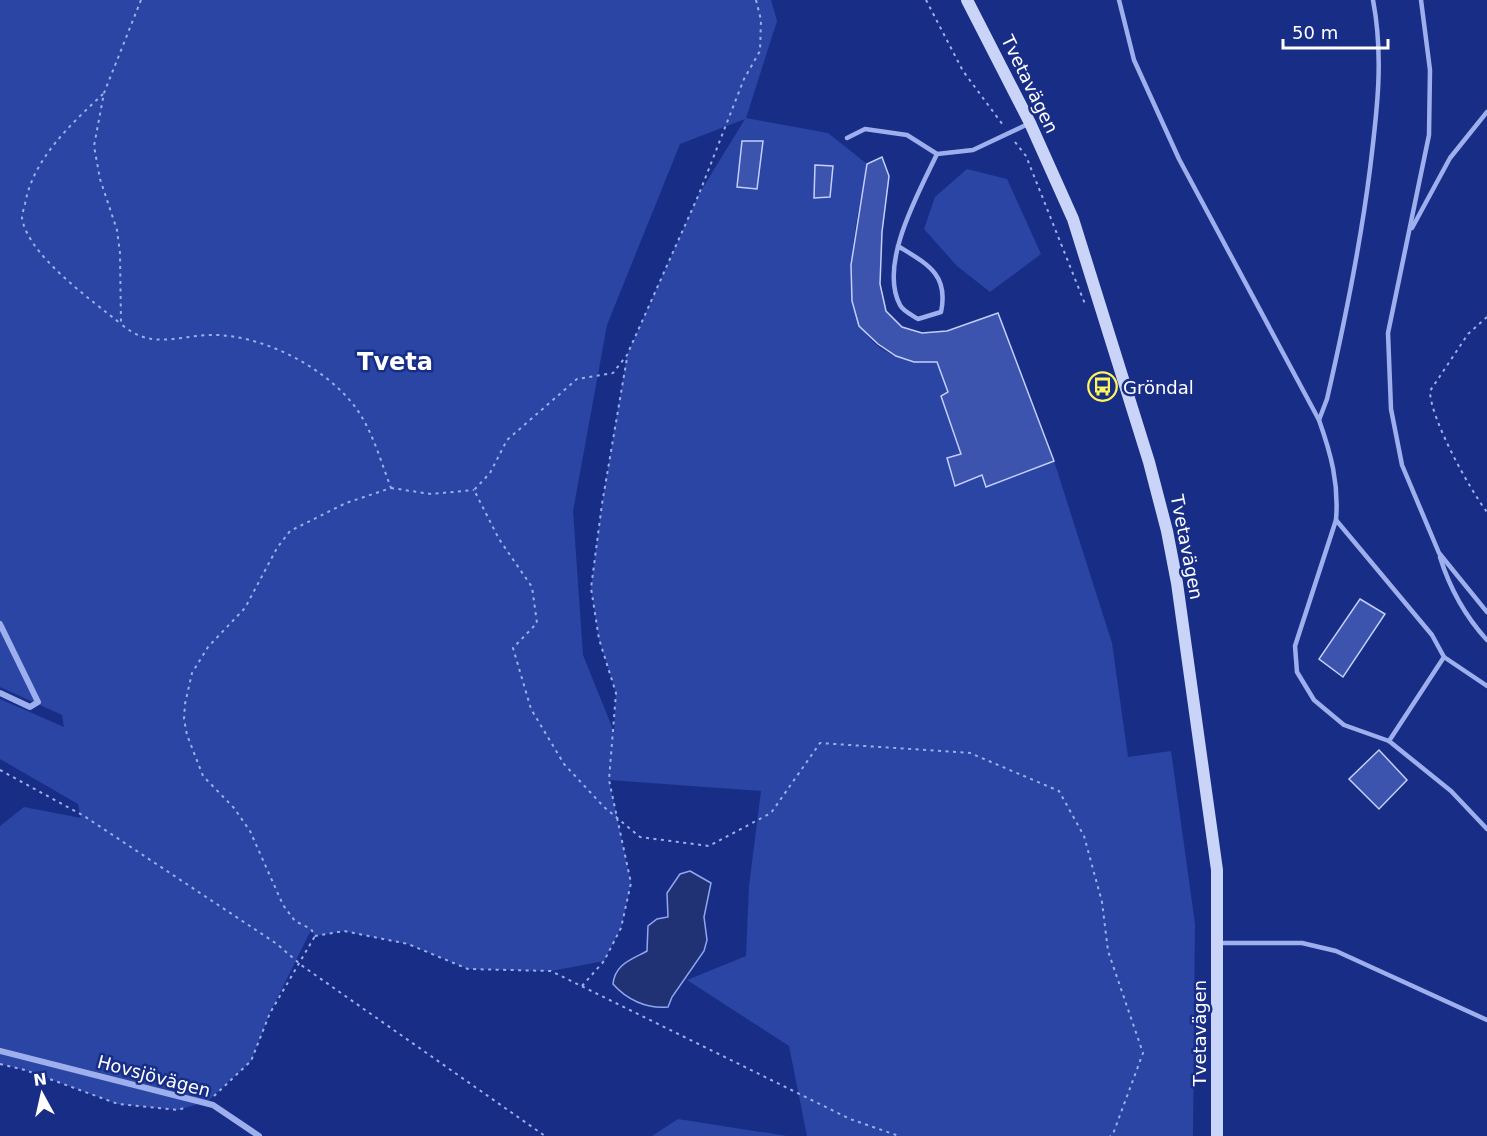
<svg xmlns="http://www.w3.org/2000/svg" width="1487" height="1136" font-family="'DejaVu Sans',sans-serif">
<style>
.green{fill:#2a45a4;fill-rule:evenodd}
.water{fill:#213274;stroke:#90a6f0;stroke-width:1.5}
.building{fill:#3c54ae;stroke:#c3cff9;stroke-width:1.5}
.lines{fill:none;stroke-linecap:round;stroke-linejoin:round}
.path{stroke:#9eafed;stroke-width:2;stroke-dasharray:3 4.5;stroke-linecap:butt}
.lane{stroke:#9eafed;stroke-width:4.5}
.street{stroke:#9eafed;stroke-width:6}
.secondary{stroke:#cad4f9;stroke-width:12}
.labels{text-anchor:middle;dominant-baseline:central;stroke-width:5;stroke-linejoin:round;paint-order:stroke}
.street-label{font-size:18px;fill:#fff;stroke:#182e86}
.poi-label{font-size:18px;fill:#fff;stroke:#182e86;text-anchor:start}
.district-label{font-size:24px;font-weight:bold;fill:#fff;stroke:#182e86}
</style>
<rect width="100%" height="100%" fill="#182e86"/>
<g class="green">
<path d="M0,0H771L777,21L746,118L828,133L867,164C854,240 817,363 937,362L948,392L941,396L961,454L947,458L955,486L982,475L986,487L1054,461L1112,643L1128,757L1171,751L1195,924L1193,1136H807L789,1046L687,980L746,956L749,886L761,791L609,780L631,883L621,928L604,961L551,971L468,969L408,944L344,931L315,936L311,930L270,1013L251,1061L208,1101L178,1110L118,1104L25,1070L0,1064V826L24,807L81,818L78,804L0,759V699L64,727L62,715L0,687ZM745,119L699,194L627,355L602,504L591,588L599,639L616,693L614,732L583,655L573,511L607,325L680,144ZM763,141L757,189L738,187H737Z"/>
<path d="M967,169L1007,179L1041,254L990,292L957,266L924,229L935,197Z"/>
<path d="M678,1119L787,1136H652Z"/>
</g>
<path class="water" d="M690,871L711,883L704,917L707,940L704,951L672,997L668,1007C647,1009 627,1000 613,984C615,964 631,960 647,951L648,926L657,919L668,917L667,893L680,874Z"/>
<g class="building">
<path d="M742,141H763L757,189L737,187Z"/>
<path d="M882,157L889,176L882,232L880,284L886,311L902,327L922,333L947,331L998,313L1054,461L986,487L982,475L955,486L947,458L961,454L941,396L948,392L937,362H914L896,356L878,344L859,326L852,301L851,265L867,164Z"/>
<path d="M815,165L833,166L830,197L814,198Z"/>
<path d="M1360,599L1385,614L1343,677L1319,659Z"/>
<path d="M1379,750L1407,780L1379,809L1349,779Z"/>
</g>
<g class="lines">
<g class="path">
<path d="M141,0L104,93L94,146L100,179L117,230L120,253L121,324C150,349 174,337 208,335C260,333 326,367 356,408C373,432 381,462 391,488L346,503L290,531L277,548L245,608L208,647L192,673L185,704L184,719L187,735L203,776L234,808L250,831L283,905L295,921L311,929L315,936L344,931L408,944L468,969L551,971L850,1119L899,1136"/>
<path d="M756,0L761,20L760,51L744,79L699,194L627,355L613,373L577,379L507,440L490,473L474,490L499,539L532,587L537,623L513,648L531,709L564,764L604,807L640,837L709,846L771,813L820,743L970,753L1059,791L1084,836L1102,902L1108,951L1143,1053L1113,1134L1110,1136"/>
<path d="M926,0L963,71L1003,125"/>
<path d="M103,94C70,125 33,159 25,204C24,208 22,214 22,218C28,256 93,301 121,324"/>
<path d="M1015,142L1026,156L1085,304"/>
<path d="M1487,317L1468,334L1430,391C1430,418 1470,490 1487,512"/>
<path d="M391,488L431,494L474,490"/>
<path d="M0,770L84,816L277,944L301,965L545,1136"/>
<path d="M582,986L604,961L621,928L631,883L609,780L616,693L599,639L591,588L602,504L627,358"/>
<path d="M0,1064L25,1070L118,1104L178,1110L184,1108"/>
<path d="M214,1096L251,1061L270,1013L315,936"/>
</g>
<g class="lane">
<path d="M1119,0L1134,60L1179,159L1319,420C1331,454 1339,483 1336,520L1295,646L1297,672L1314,700L1344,725L1389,741L1451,791L1487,829"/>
<path d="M1421,0L1430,70L1429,135L1388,333L1391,409L1402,465L1439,553L1487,612"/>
<path d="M847,138L865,129L907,135L937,154L973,150L1028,124"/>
<path d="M1412,228L1450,158L1487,112"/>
<path d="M898,246C927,264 949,274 941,312L918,319C912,315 903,311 900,305C878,264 919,192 937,154"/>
<path d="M1319,420L1327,399C1345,321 1360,248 1370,169C1377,112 1384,57 1373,0"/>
<path d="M1336,520L1432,635L1444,657L1389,741"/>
<path d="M1440,557C1450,589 1464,615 1487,640"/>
<path d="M1444,657L1487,686"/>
<path d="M1218,943H1302L1336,951L1487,1020"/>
</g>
<g class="street">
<path d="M0,624L38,702L30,707L0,693"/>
<path d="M0,1051L213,1105L259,1136"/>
</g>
<path class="secondary" d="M967,0L1030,123L1073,219L1149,462L1167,531L1177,583L1217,870V1136"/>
</g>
<defs>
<symbol id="bus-ring" viewBox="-11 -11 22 22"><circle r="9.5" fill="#182e86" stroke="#fff65a" stroke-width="1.5"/><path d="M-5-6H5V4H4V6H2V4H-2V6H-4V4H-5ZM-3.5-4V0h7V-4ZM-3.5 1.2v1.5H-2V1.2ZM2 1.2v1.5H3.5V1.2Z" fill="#fff65a"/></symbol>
</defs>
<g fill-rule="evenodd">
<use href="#bus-ring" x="1086" y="370" width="33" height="33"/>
</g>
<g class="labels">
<g class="street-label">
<text transform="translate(1030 84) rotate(64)">Tvetavägen</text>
<text transform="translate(1187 547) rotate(79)">Tvetavägen</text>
<text transform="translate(1199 1033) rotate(-90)">Tvetavägen</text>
<text transform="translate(154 1076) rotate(15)">Hovsjövägen</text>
</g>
<g class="poi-label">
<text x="1123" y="387">Gröndal</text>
</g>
<g class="district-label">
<text x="395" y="362">Tveta</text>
</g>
</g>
<g transform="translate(42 1094) rotate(352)" stroke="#182e86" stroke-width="4.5" paint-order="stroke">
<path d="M0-4.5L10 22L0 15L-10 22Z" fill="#ffffff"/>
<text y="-9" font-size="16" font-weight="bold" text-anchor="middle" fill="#ffffff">N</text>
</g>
<path d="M1283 39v9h105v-9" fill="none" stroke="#ffffff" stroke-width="3"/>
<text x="1292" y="39" font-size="18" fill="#ffffff" stroke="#182e86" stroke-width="4.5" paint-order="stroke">50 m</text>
</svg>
